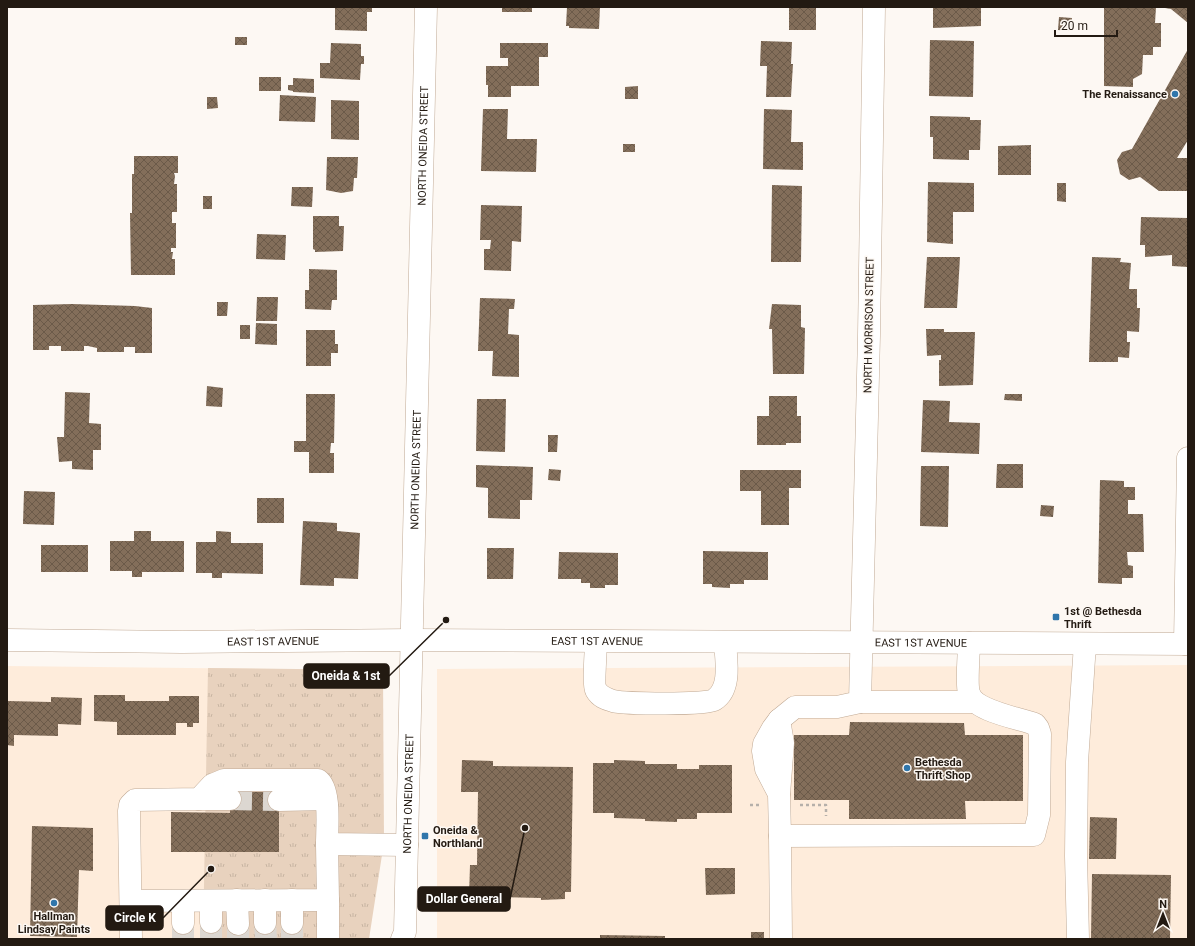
<svg xmlns="http://www.w3.org/2000/svg" width="1195" height="946" font-family="Roboto,sans-serif">
<style>
.built{fill:#feecdb}
.grass{fill:url(#grass-tufts)}
.building{fill:url(#building-cross-hatch)}
.lines{fill:none;stroke-linecap:round;stroke-linejoin:round}
.minor-tunnel{stroke:#dcd7d1;stroke-width:22;stroke-dasharray:22 11;stroke-linecap:butt}
.minor-casing{stroke:#c1aa95;stroke-width:23}
.path{stroke:#b6b0aa;stroke-width:2.5;stroke-dasharray:3 3;stroke-linecap:butt}
.minor{stroke:#fff;stroke-width:22}
.poi-dot{fill:#3076ab;stroke:#fdf8f3;stroke-width:1.5}
.labels{text-anchor:middle;dominant-baseline:central;stroke-width:3;stroke-linejoin:round;paint-order:stroke}
.poi-label{font-size:11px;font-weight:bold;fill:#231a12;stroke:#fdf8f3;text-anchor:start}
.street-label{font-size:11px;fill:#231a12;stroke:#fdf8f3}
.leader{fill:none;stroke:#231a12;stroke-width:1.5}
.callout-dot{fill:#231a12;stroke:#fdf8f3;stroke-width:1.5}
.callout{fill:#231a12;stroke:#231a12;stroke-width:1.5}
.callout-label{font-size:12px;text-anchor:middle;font-weight:bold;fill:#fff}
</style>
<defs>
<pattern id="grass-tufts" width="24" height="20" patternUnits="userSpaceOnUse"><rect width="24" height="20" fill="#e8d2be"/><path d="M3 7l-1-3M5 7V3M7 7l1-3M15 17l-1-3M17 17v-4M19 17l1-3" fill="none" stroke="#c7b4a2"/></pattern>
<pattern id="building-cross-hatch" width="8" height="8" patternUnits="userSpaceOnUse"><rect width="8" height="8" fill="#836e5a"/><path d="M0 0l8 8M0 8l8-8" fill="none" stroke="#6b5a49"/></pattern>
</defs>
<rect width="100%" height="100%" fill="#fdf8f3"/>
<g class="built">
<path d="M1188,665V939H437V669Z"/>
<path d="M7,666L383,670L369,939H7Z"/>
</g>
<path class="grass" d="M208,668L383,670L384,842L369,939H203Z"/>
<g class="building">
<path d="M335,7H372V12H367V31L335,30Z"/>
<rect x="502" y="7" width="30" height="5"/>
<path d="M567,7H600L599,29L569,28V26H566Z"/>
<rect x="789" y="7" width="27" height="23"/>
<path d="M933,7H981V26L933,28Z"/>
<path d="M1104,7H1156L1155,23H1161V47H1153V55H1143L1142,74L1133,79V87L1104,86Z"/>
<path d="M1159,7H1188V23L1171,9Z"/>
<path d="M1059,17L1072,18L1071,31L1058,30Z"/>
<rect x="235" y="37" width="12" height="8"/>
<path d="M930,40L974,41L973,97L929,96Z"/>
<path d="M761,41L792,42L791,64H793L791,97H766L767,66H760Z"/>
<path d="M331,43L361,44V56H364V64H361L360,80L320,78V63H330Z"/>
<path d="M500,43H548V57H539V86H511V97H488V85H486V66H508V58H500Z"/>
<path d="M1188,49V140L1177,158H1188V191H1159L1140,177L1129,180L1120,174L1117,160L1122,152L1132,149Z"/>
<rect x="259" y="77" width="22" height="14"/>
<path d="M293,78L314,79V93L293,92V91L288,90V85H293Z"/>
<path d="M638,86V99H625V87Z"/>
<path d="M280,95L316,97L315,122L279,121Z"/>
<path d="M207,97H217L218,108L207,109Z"/>
<path d="M331,100L359,101V140L331,139Z"/>
<path d="M483,109H508L507,139H537L536,172L481,171Z"/>
<path d="M764,109L792,110L791,142H803V170L763,169Z"/>
<path d="M930,116L970,117V120H981L980,150H969V160L933,159V137H930Z"/>
<rect x="623" y="144" width="12" height="8"/>
<path d="M1031,145V175H998V146Z"/>
<path d="M134,156H178V173H174L175,176L174,184H177V212H172V223H176V248H171V252H173L172,259H175V275H131L130,213H132V174H134Z"/>
<path d="M327,157H358L357,178H354L353,191L341,193L326,190Z"/>
<path d="M928,182L974,183V212H953V244L927,242Z"/>
<path d="M1057,183H1066V202L1057,201Z"/>
<path d="M772,185L802,186L801,262H771Z"/>
<path d="M292,187H313L312,207L291,206Z"/>
<rect x="203" y="196" width="9" height="13"/>
<path d="M481,205L522,206L521,242L512,241L511,271L484,270V249H490L491,240H480Z"/>
<path d="M313,216H339V226H344L343,251L315,252V250L313,249Z"/>
<path d="M1141,217L1188,218V267L1172,266V255L1145,257V245H1140Z"/>
<path d="M257,234L286,235L285,260L256,259Z"/>
<path d="M927,257H960L957,308H924Z"/>
<path d="M1092,257L1121,258L1120,262L1131,263L1129,289H1137V308H1140L1139,332L1127,331V342H1130L1129,358L1118,357V362H1089Z"/>
<path d="M309,269L337,270V300H332L331,310L305,309V290H309Z"/>
<path d="M257,297H278L277,321H256Z"/>
<path d="M480,298L515,299L514,309H509L508,334L519,335V377L492,376L493,351H478Z"/>
<path d="M217,302H228L227,316H217Z"/>
<path d="M72,304L135,306L152,308V353H135V347H124V352H97V348L88,346H84V351H61V346H49V350H33V305Z"/>
<path d="M772,304L801,305V327L805,328L804,374H773L772,329H769Z"/>
<path d="M256,323L277,324V345L255,344Z"/>
<rect x="240" y="325" width="10" height="14"/>
<path d="M926,329H944V332H975L973,385L939,386V360H941V355L927,356Z"/>
<path d="M306,330H335V344H338V353H331V366H306Z"/>
<path d="M207,386L223,388L222,407L206,406Z"/>
<path d="M65,392L90,393L89,423L101,424V450H93V470L72,469V461L59,462L57,437H64Z"/>
<path d="M306,394H335L334,443H331L330,453H334V473H309V452H294V441H306Z"/>
<path d="M1005,394H1022V401L1004,400Z"/>
<path d="M769,396H797V416H801V443H786V445H757V416H769Z"/>
<path d="M477,399H506L505,452L476,451Z"/>
<path d="M923,400L950,401L949,422L980,423L979,454L921,452Z"/>
<path d="M548,435H558L557,452H548Z"/>
<path d="M997,464H1023V488H996Z"/>
<path d="M476,465L533,467L532,500H520V519L488,518V488L476,487Z"/>
<path d="M921,466H949L948,527L920,526Z"/>
<path d="M549,469L561,470L560,481L548,480Z"/>
<path d="M740,470H801V488H789V525H761V491H740Z"/>
<path d="M1100,480L1124,481V487H1135V500H1128V514H1143L1144,552H1127L1128,565L1133,566V578H1122V584L1098,583Z"/>
<path d="M24,491L55,492L54,525L23,524Z"/>
<rect x="257" y="498" width="27" height="25"/>
<path d="M1041,505L1054,506L1053,517L1040,516Z"/>
<path d="M303,521L337,523V531L360,533L358,579L334,578V586L300,585Z"/>
<path d="M134,531H151V541H184V572H142V577H132V571H110V541H134Z"/>
<path d="M216,531L231,532V543H263V574L222,573V578H212V573H196V542H216Z"/>
<rect x="41" y="545" width="47" height="27"/>
<path d="M487,548H514L513,579H487Z"/>
<path d="M703,551L768,552V580H744V584H730V588L712,587V584H703Z"/>
<path d="M559,552L618,553V585H605V588H590V583H581V579H558Z"/>
<path d="M94,695H125V701H169V696H199V723H193V727H187V723H176V735H117V722L94,721Z"/>
<path d="M51,697L82,698L81,725L58,724V736L14,735V746L7,745V701L51,702Z"/>
<path d="M850,722L964,723L965,735H1023V801H965L966,819H849V800H794V735H849Z"/>
<path d="M462,760L493,761V766L573,767L571,892H565V899L541,900V898L496,897V899H479L469,897L470,865H477L478,792H461Z"/>
<path d="M614,760L645,761V764H677V769H699V765H732V813H697V819H677V822L645,821V819L614,818V813H593V763H614Z"/>
<path d="M230,792H279V852H171V812L230,813Z"/>
<path d="M1090,817L1117,818L1116,859H1089Z"/>
<path d="M32,826L93,828V871L79,870L77,937L30,936Z"/>
<path d="M705,868H735V894L706,895Z"/>
<path d="M1092,874L1171,875L1170,939H1091Z"/>
<rect x="751" y="932" width="13" height="7"/>
<path d="M600,935L665,936V939H600Z"/>
</g>
<g class="lines">
<g class="minor-tunnel">
<path d="M230,799L279,800"/>
<path d="M211,922V939"/>
<path d="M183,923V939"/>
<path d="M265,923L266,939"/>
<path d="M292,923V939"/>
<path d="M238,924V939"/>
</g>
<defs>
<g id="minor">
<path d="M874,7L869,335L860,702L837,707H795L779,720L773,728L764,744L763,751L766,769L779,794L780,836L1034,835L1039,815L1040,734L1038,728L1035,724C1018,718 974,711 969,693C966,684 969,655 969,643"/>
<path id="s1" d="M7,640L182,642L412,640L1188,644"/>
<path d="M596,642C596,650 593,685 596,690C600,697 606,699 613,701C625,704 706,705 714,700C732,689 726,659 725,642"/>
<path d="M1185,644L1188,458"/>
<path d="M860,702H974"/>
<path d="M779,720L783,743L779,794"/>
<path d="M199,799H230"/>
<path d="M279,800L326,799"/>
<path d="M780,836L781,939"/>
<path d="M237,900L238,924"/>
<path d="M265,900V923"/>
<path d="M292,900V923"/>
<path d="M328,900V939"/>
<path d="M131,901L328,900L327,844"/>
<path d="M183,901V923"/>
<path d="M211,901V922"/>
<path d="M131,939L129,811L130,805L135,800L199,799L212,785L224,780H318C331,789 327,828 327,844L407,845"/>
<path id="s2" d="M402,939L405,932L426,7"/>
<path d="M1078,939L1076,856L1077,762L1085,644"/>
</g>
</defs>
<use href="#minor" class="minor-casing"/>
<g class="path">
<path d="M750,805H759"/>
<path d="M800,805H826V816"/>
</g>
<use href="#minor" class="minor"/>
</g>
<g class="poi-dot">
<circle cx="1175" cy="94" r="4"/>
<rect x="1052" y="613" width="8" height="8" rx="2"/>
<circle cx="907" cy="768" r="4"/>
<rect x="421" y="832" width="8" height="8" rx="2"/>
<circle cx="54" cy="903" r="4"/>
</g>
<g class="labels">
<g class="poi-label">
<text x="1167" y="94" text-anchor="end">The Renaissance</text>
<text x="1064" y="611">1st @ Bethesda<tspan x="1064" dy="13">Thrift</tspan></text>
<text x="915" y="762">Bethesda<tspan x="915" dy="13">Thrift Shop</tspan></text>
<text x="433" y="830">Oneida &amp;<tspan x="433" dy="13">Northland</tspan></text>
<text x="54" y="916" text-anchor="middle">Hallman<tspan x="54" dy="13">Lindsay Paints</tspan></text>
</g>
<g class="street-label">
<text stroke="none"><textPath href="#s2" startOffset="794">NORTH ONEIDA STREET</textPath></text>
<text transform="translate(869 325) rotate(-89)">NORTH MORRISON STREET</text>
<text stroke="none"><textPath href="#s2" startOffset="470">NORTH ONEIDA STREET</textPath></text>
<text stroke="none"><textPath href="#s1" startOffset="266">EAST 1ST AVENUE</textPath></text>
<text stroke="none"><textPath href="#s1" startOffset="590">EAST 1ST AVENUE</textPath></text>
<text stroke="none"><textPath href="#s1" startOffset="914">EAST 1ST AVENUE</textPath></text>
<text stroke="none"><textPath href="#s2" startOffset="146">NORTH ONEIDA STREET</textPath></text>
</g>
</g>
<path class="leader" d="M446 620L389 676M525 828L510 899M211 869L163 918"/>
<g class="callout-dot">
<circle cx="446" cy="620" r="4"/>
<circle cx="525" cy="828" r="4"/>
<circle cx="211" cy="869" r="4"/>
</g>
<g class="callout">
<rect x="304" y="664" width="85" height="24" rx="4"/>
<rect x="418" y="887" width="92" height="24" rx="4"/>
<rect x="106" y="906" width="57" height="24" rx="4"/>
</g>
<g class="callout-label">
<text x="346" y="680">Oneida &amp; 1st</text>
<text x="464" y="903">Dollar General</text>
<text x="135" y="922">Circle K</text>
</g>
<rect width="1195" height="946" fill="none" stroke="#231a12" stroke-width="16"/>
<g transform="translate(1163 914)" stroke="#fdf8f3" stroke-width="3" paint-order="stroke">
<path d="M0-3L7 15L0 10L-7 15Z" fill="#231a12"/>
<text y="-6" font-size="11" font-weight="bold" text-anchor="middle" fill="#231a12">N</text>
</g>
<path d="M1055 30v6h62v-6" fill="none" stroke="#231a12" stroke-width="2"/>
<text x="1061" y="30" font-size="12" fill="#231a12" stroke="#fdf8f3" stroke-width="3" paint-order="stroke">20 m</text>
</svg>
